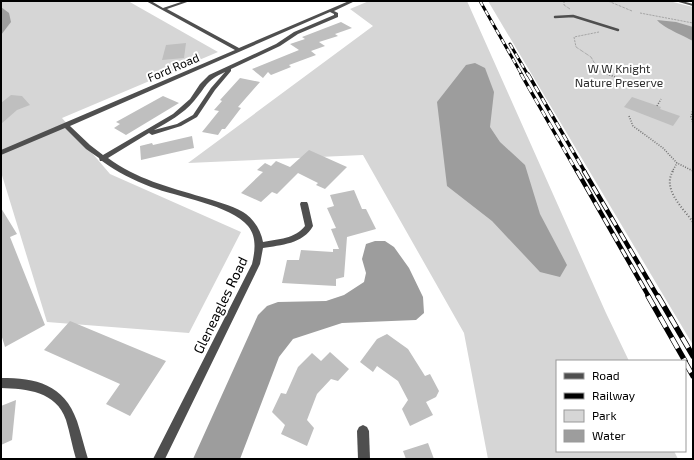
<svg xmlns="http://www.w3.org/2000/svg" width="694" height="460" font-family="'Exo 2',sans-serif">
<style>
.green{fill:#d6d6d6}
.water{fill:#9d9d9d}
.building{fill:#bfbfbf}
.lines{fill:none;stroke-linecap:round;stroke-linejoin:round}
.path-far2{stroke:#717171;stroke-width:1;stroke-dasharray:0.5 1;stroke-linecap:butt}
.path-far1{stroke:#717171;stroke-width:1.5;stroke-dasharray:1 1.5;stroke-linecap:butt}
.path{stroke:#717171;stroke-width:2;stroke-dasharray:1 2;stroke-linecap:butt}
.lane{stroke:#4f4f4f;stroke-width:2.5}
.street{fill:#4f4f4f;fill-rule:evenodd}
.rail-far3-casing{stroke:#000;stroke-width:3}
.rail-far2-casing{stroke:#000;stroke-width:3.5}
.rail-far1-casing{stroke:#000;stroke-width:4.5}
.rail-casing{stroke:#000;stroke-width:5.5}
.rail-far3{stroke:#fff;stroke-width:2;stroke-dasharray:5.5;stroke-linecap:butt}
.rail-far2{stroke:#fff;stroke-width:2.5;stroke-dasharray:7;stroke-linecap:butt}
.rail-far1{stroke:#fff;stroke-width:3;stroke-dasharray:9;stroke-linecap:butt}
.rail{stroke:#fff;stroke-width:4;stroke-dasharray:12;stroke-linecap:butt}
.labels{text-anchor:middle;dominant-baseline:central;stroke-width:4;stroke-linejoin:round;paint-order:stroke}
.far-street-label{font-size:12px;fill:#000;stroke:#fff}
.far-park-label{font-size:12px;fill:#2d2d2d;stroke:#fff}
.street-label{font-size:14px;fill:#000;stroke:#fff}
</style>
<rect width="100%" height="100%" fill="#fff"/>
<g class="green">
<path d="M1,1H128L218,52L62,118L110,174L241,232L189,333L47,322L1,172Z"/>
<path d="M369,1H467L606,313L629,361H557V451H674L678,459H488L464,333L363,155L188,163L373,26L350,9Z"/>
<path d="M488,1H669L693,7V345Z"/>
</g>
<g class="water">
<path d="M1,7L9,13L11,22L1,35Z"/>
<path d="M657,20L676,22L693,27V41C684,36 662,27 657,20Z"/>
<path d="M475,63L485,68L494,92L490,127L500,142L525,165L540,214L567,265L560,277L540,272L492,221L447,186L437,102L466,65Z"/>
<path d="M375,241H385L394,247L409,268L423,297L424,313L416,320L342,323L293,339L279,357L240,459H193L258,315L267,306L278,302L326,301L344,295L364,282L366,273L362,259L366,244Z"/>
</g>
<g class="building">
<path d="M341,22L352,28L335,34L338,36L319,42L325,46L311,51L316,55L289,65L291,67L271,75L268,72L263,78L252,69L299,50L290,44L305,39L302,37Z"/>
<path d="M186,43L184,58L162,60L166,45Z"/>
<path d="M240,78L260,82L238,107L241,108L225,129H222L218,135L202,132L219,111L214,110L222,101L220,100Z"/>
<path d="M11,95L22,96L30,105L17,110L1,124V103Z"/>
<path d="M163,96L179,103L126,135L114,128L120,124L116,122Z"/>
<path d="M632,97L661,107L660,109L680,116L673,126L624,107Z"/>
<path d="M192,136L194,148L141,160L140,146L152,143L153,145Z"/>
<path d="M309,150L347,167L325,189L316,185L318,183L298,173L277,194L272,192L261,202L241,193L263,172L257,170L265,163L271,166L276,161L290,167Z"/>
<path d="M354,190L362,209H366L376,229L347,237L344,277L336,279V286L282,283L287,260H299L301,250L333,252V249H339L331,229L336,228L327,208L334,206L330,195Z"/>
<path d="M1,208L17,234L10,237L45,325L5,347L1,334Z"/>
<path d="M70,321L166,361L130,416L106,404L120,384L44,350Z"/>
<path d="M387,334L408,349L425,376L430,374L439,391L436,397L426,402L433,415L410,426L402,409L408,400L398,381L377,366L373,372L360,362L377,339Z"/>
<path d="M330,352L349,369L338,381L331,379L317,394L307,420L314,428L307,446L281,434L285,425L272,412L281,393L286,394L298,367L312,353L321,361Z"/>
<path d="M16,400L12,440L1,445V406Z"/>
<path d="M428,443L434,459H406L403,451Z"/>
</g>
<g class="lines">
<g class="path-far2">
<path d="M564,1V5L570,9"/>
<path d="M608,1L632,11"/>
<path d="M640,13L693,23"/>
<path d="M599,32L574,37L576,47L591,57L599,71L609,75"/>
</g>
<g class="path-far1">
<path d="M607,74L626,81L641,83"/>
<path d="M657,106L661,99"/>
<path d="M693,109L691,117L693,123"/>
<path d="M629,116L633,126L663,148L677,163L693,171"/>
<path d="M672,172L677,163"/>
</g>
<path class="path" d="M673,171C662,189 682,207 693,222"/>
<path class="lane" d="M555,17L573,16L618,30"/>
<g class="street">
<path d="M146,1H151L163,8L184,1H190L167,9L239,48L349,1H355L334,11L338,13V17L298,34L280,46L231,69V71L215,90L197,117L181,126L152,135L149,133L108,158C136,179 169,187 202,197C215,201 231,205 243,212C253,218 261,230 263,242C278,239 295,239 305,226L300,204L301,202H307L308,204L313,226C303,244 281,245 263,248L260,264L165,459H153L252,264C255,251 257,237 248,226C231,205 177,197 151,187C133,180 117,172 102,161H100L99,158L86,149L65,128L1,155V150L235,50ZM330,12L334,14V15L294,32L276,44L209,75L200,84L190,99L173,114L103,155L90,145L70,126ZM225,72L211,88L193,115L177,124L154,130C168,122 183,114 194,101C207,86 205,81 225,72Z"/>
<path d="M675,1H682L693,4V6Z"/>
<path d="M1,378C36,378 64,384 77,421C81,433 84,446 88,459H76C72,446 70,433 66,420C56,391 27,389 1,388Z"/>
<path d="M363,425L367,427L369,431L370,459H358L357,431L359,427Z"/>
</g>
<defs>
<g id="rail-far3">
<path d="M480,1L522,75"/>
<path d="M510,44L528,75"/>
</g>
<g id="rail-far2">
<path d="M521,74L577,172"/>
<path d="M528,74L585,172"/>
</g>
<g id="rail-far1">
<path d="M577,171L649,297"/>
<path d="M584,171L658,297"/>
</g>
<g id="rail">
<path d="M648,296L685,361"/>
<path d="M658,296L693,356"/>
<path d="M685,362L693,376"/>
</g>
</defs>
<use href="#rail-far3" class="rail-far3-casing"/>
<use href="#rail-far2" class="rail-far2-casing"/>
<use href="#rail-far1" class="rail-far1-casing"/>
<use href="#rail" class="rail-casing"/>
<use href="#rail-far3" class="rail-far3"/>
<use href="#rail-far2" class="rail-far2"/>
<use href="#rail-far1" class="rail-far1"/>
<use href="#rail" class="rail"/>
</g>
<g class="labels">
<g class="far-street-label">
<text transform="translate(173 67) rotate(-23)">Ford Road</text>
</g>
<g class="far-park-label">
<text x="619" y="68">W W Knight<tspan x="619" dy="14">Nature Preserve</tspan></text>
</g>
<g class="street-label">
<text transform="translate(220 305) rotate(-64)">Gleneagles Road</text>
</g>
</g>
<rect width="694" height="460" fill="none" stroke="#000000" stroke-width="4"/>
<rect x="556" y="360" width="130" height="92" fill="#ffffff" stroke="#999999"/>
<rect x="564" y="373" width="20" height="6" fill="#4f4f4f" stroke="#999999"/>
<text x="592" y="380" font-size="12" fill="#000000">Road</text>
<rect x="564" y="393" width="20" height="6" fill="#000000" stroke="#999999"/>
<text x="592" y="400" font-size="12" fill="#000000">Railway</text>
<rect x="564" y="410" width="20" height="12" fill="#d6d6d6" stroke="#999999"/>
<text x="592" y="420" font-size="12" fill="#000000">Park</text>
<rect x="564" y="430" width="20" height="12" fill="#9d9d9d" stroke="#999999"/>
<text x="592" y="440" font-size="12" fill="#000000">Water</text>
</svg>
